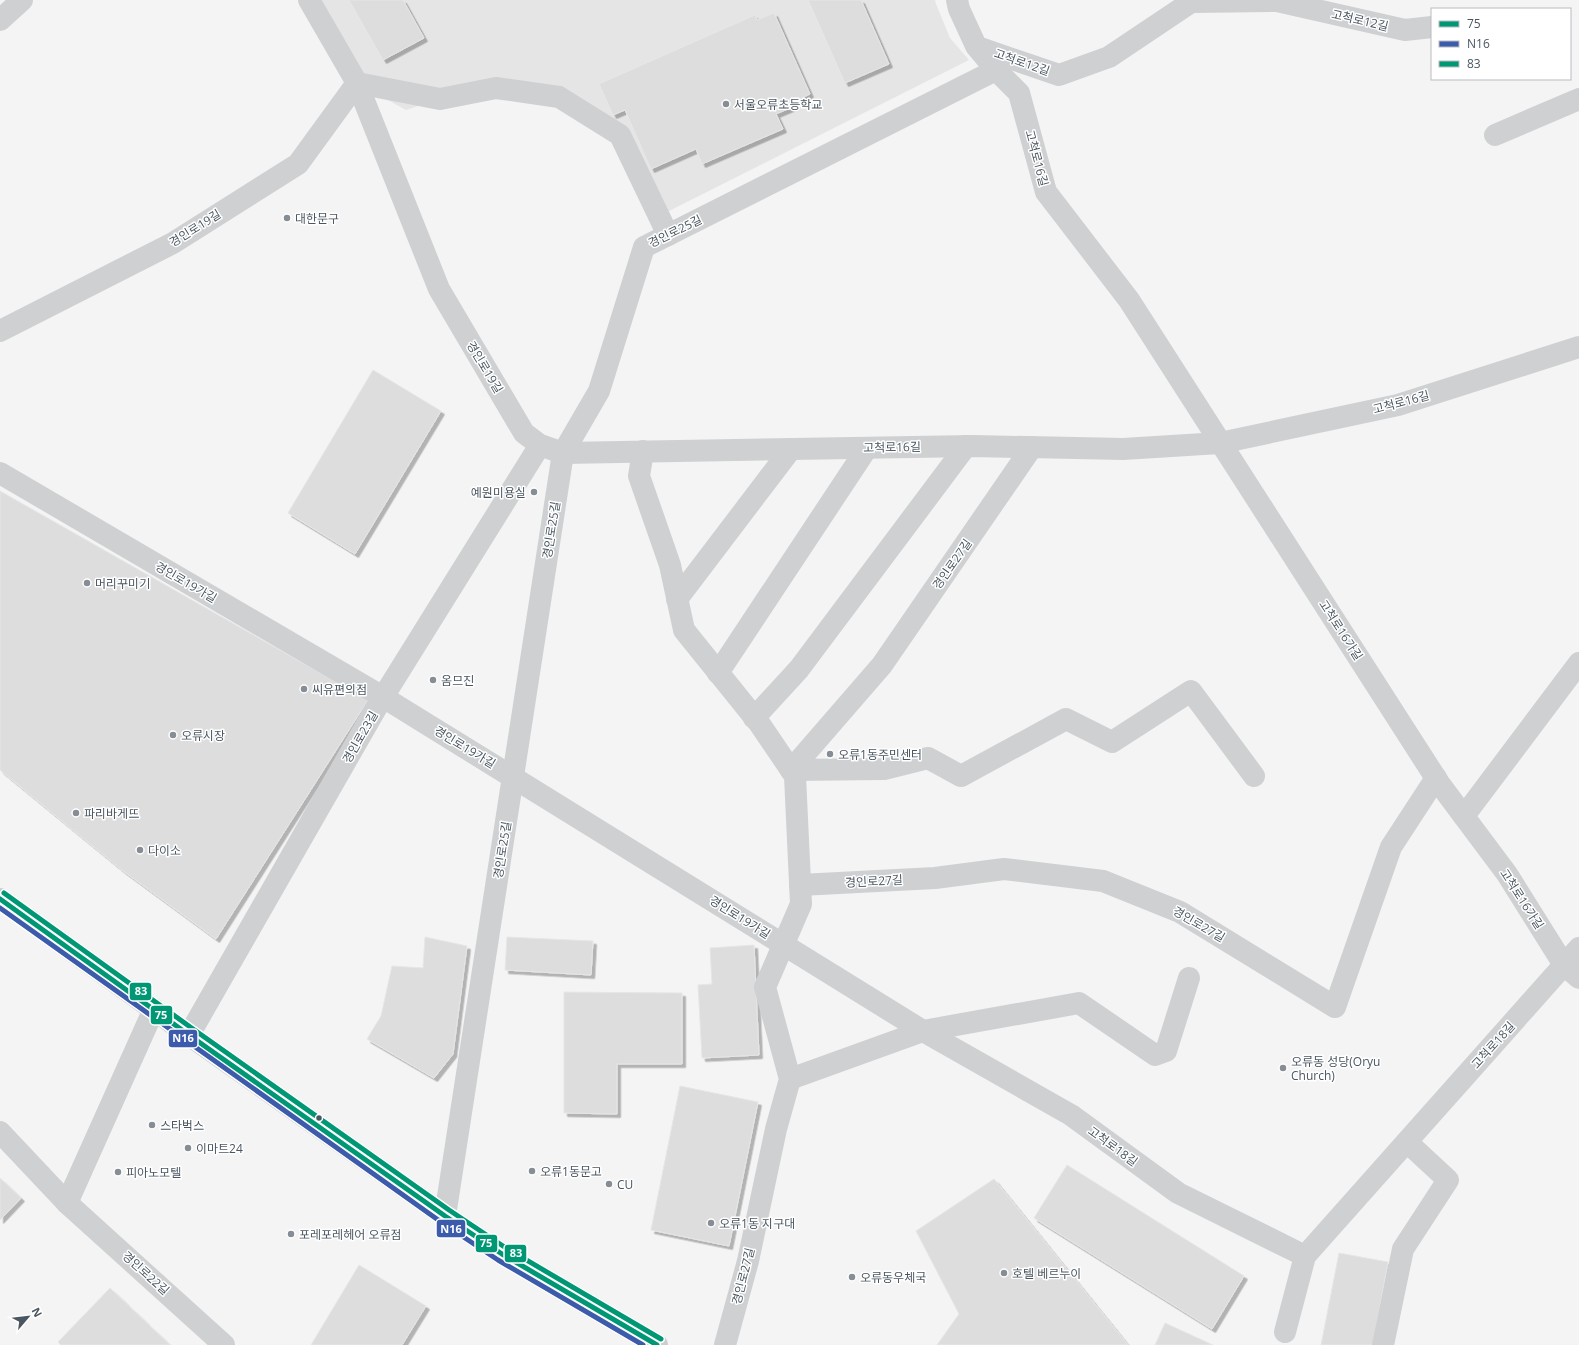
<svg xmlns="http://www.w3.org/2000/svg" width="1579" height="1345" font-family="'Open Sans','Noto Sans KR',sans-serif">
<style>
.education{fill:#e6e5e6}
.building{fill:#ddddde;stroke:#e5e6e7;filter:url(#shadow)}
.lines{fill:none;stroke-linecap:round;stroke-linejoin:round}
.minor{stroke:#ced0d2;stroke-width:22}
.major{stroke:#caced1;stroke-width:22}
.bus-1-casing{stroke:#fff;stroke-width:8}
.bus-2-casing{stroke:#fff;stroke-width:8}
.bus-3-casing{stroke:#fff;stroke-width:8}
.bus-1{stroke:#009775;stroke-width:5}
.bus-2{stroke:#3d5bab;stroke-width:5}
.bus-3{stroke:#009775;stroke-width:5}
.poi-dot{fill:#868d94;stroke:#fff;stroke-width:1.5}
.bus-dot{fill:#4a5661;stroke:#fff;stroke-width:1.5}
.labels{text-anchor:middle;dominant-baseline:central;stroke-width:3;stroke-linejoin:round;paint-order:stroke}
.street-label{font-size:12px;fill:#4a5661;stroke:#fff}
.poi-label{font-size:12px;fill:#4a5661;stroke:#fff;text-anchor:start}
.line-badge{stroke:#fff;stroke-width:1.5}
.badge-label{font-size:11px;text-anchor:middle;font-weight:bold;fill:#fff}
</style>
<defs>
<filter id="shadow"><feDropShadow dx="3.5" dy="3.5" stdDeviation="0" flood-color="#0004"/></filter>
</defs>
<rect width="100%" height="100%" fill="#f4f4f4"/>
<path class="education" d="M309,0H935L936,4L950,38L969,60L667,212L620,135L559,97L440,99L406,110L357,83Z"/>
<g class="building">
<path d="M349,0H403L424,38L383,60Z"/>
<path d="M808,0H861L889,64L845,83Z"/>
<path d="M774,13L810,94L793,102L795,106L776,114L783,129L702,164L696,149L651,169L625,110L613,115L599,84L755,15L757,20Z"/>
<path d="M373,370L441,411L355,554L288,513Z"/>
<path d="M0,491L368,700L216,939L122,870L0,770Z"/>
<path d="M425,937L467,946L453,1054L434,1078L367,1039L381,1016L392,966L423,968Z"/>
<path d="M507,937L593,941L591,975L505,970Z"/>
<path d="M754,945L759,1055L702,1058L698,985L712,984L710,948Z"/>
<path d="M564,992L682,993V1064H617V1114L564,1113Z"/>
<path d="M680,1086L758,1102L729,1246L651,1230Z"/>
<path d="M1067,1165L1244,1276L1212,1329L1034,1218Z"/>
<path d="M0,1178L21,1198L0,1220Z"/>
<path d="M994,1179L1128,1345H937L959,1314L916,1231Z"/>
<path d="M1339,1253L1388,1262L1373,1345H1321Z"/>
<path d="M359,1265L426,1306L402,1345H311Z"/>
<path d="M110,1288L170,1345H61L58,1342Z"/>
<path d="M1165,1323L1213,1345H1155Z"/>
</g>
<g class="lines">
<g class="minor">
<path d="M309,0L357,83L439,289L524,433L540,445L563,453L973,446L1123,449L1220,443L1398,405L1579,347"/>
<path d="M957,0L959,9L976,46L996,70L1019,93L1046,192L1129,300L1439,783L1507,874L1564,965L1579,978"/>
<path d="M1192,2L1277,1L1405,30L1432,27"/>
<path d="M0,20L22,0"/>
<path d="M977,47L1059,75L1109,57L1194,0"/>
<path d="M1495,135L1579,99"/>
<path d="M0,331L173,243L298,164L357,83L440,99L496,88L559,97L620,135L668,235"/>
<path d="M643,451L639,476L670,565L684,630L759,723L795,776L801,904L765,987L790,1079L776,1129L748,1261L725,1345"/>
<path d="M0,473L383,697L923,1031L1071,1115L1178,1193L1305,1256L1579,948"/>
<path d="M677,599L791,449"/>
<path d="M718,673L867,448"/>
<path d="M754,718L799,669L966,446"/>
<path d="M791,770L884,769L928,758L961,776L1066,719L1112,742L1191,691L1254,776"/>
<path d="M791,770L882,665L1032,447"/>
<path d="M1464,816L1579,663"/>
<path d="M800,885L935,878L1004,869L1103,881L1180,912L1335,1007L1391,847L1436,778"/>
<path d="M189,1035L375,710L540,445"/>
<path d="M790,1079L923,1031L1079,1003L1155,1055L1166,1051L1189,978"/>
<path d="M0,1132L67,1203L224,1345"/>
<path d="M67,1203L154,1009"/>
<path d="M445,1216L563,453L599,391L644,247L996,70"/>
<path d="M1285,1332L1305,1256"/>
<path d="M1383,1345L1403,1249L1448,1180L1407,1142"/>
</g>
<path class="major" d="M0,899L189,1035L445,1216L502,1254L657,1345"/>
<defs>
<path id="bus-1" d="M0,899L189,1035L445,1216L502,1254L657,1345"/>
<path id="bus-2" d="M0,908L441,1222L498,1260L643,1345"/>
<path id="bus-3" d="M4,893L193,1029L449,1210L506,1248L661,1339"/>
</defs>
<use href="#bus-1" class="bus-1-casing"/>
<use href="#bus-2" class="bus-2-casing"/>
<use href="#bus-3" class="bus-3-casing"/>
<use href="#bus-1" class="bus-1"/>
<use href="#bus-2" class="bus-2"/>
<use href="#bus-3" class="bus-3"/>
</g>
<g class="poi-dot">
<circle cx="726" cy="104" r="4"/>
<circle cx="287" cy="218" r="4"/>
<circle cx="534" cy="492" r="4"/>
<circle cx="87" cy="583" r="4"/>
<circle cx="433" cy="680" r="4"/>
<circle cx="304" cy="689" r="4"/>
<circle cx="173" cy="735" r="4"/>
<circle cx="830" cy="754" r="4"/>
<circle cx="76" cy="813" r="4"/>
<circle cx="140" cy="850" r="4"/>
<circle cx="1283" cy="1068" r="4"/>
<circle cx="152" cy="1125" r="4"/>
<circle cx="188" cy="1148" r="4"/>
<circle cx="532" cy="1171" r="4"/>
<circle cx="118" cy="1172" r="4"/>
<circle cx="609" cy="1184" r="4"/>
<circle cx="711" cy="1223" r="4"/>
<circle cx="291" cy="1234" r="4"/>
<circle cx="1004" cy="1273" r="4"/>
<circle cx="852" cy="1277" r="4"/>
</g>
<circle class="bus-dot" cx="319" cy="1118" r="3.5"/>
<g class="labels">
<g class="street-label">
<text transform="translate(1360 20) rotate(13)">고척로12길</text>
<text transform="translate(1022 62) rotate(19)">고척로12길</text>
<text transform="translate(1037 158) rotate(75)">고척로16길</text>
<text transform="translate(195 228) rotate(-32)">경인로19길</text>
<text transform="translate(675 231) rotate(-26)">경인로25길</text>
<text transform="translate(485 367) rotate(59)">경인로19길</text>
<text transform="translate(1401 402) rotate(-15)">고척로16길</text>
<text transform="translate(892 447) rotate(-1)">고척로16길</text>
<text transform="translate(551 530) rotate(-81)">경인로25길</text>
<text transform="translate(952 564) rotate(-55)">경인로27길</text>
<text transform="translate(186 582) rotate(30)">경인로19가길</text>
<text transform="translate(1341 630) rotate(57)">고척로16가길</text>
<text transform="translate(360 737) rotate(-60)">경인로23길</text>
<text transform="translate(465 747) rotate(31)">경인로19가길</text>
<text transform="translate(502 850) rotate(-81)">경인로25길</text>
<text transform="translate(874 881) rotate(-3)">경인로27길</text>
<text transform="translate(1522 899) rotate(57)">고척로16가길</text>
<text transform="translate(740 917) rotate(32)">경인로19가길</text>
<text transform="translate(1199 924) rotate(30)">경인로27길</text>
<text transform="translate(1493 1045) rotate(-48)">고척로18길</text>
<text transform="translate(1113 1146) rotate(36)">고척로18길</text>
<text transform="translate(146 1273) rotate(42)">경인로22길</text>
<text transform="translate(743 1276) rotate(-76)">경인로27길</text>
</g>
<g class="poi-label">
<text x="734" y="104">서울오류초등학교</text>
<text x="295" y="218">대한문구</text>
<text x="526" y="492" text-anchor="end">예원미용실</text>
<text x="95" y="583">머리꾸미기</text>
<text x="441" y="680">옴므진</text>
<text x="312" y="689">씨유편의점</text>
<text x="181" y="735">오류시장</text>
<text x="838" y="754">오류1동주민센터</text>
<text x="84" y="813">파리바게뜨</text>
<text x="148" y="850">다이소</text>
<text x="1291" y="1061">오류동 성당(Oryu<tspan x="1291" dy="14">Church)</tspan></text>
<text x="160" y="1125">스타벅스</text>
<text x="196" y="1148">이마트24</text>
<text x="540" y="1171">오류1동문고</text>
<text x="126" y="1172">피아노모텔</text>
<text x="617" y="1184">CU</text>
<text x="719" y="1223">오류1동 지구대</text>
<text x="299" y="1234">포레포레헤어 오류점</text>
<text x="1012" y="1273">호텔 베르누이</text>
<text x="860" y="1277">오류동우체국</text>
</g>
</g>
<g class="line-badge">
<rect x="129" y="982" width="23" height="19" rx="4" fill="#009775"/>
<rect x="150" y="1005" width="23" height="20" rx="4" fill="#009775"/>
<rect x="168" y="1029" width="30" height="19" rx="4" fill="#3d5bab"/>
<rect x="436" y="1219" width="30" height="19" rx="4" fill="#3d5bab"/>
<rect x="475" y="1234" width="23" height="19" rx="4" fill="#009775"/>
<rect x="504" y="1244" width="23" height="19" rx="4" fill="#009775"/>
</g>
<g class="badge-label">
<text x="141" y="995">83</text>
<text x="161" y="1019">75</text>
<text x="183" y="1042">N16</text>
<text x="451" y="1233">N16</text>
<text x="486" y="1247">75</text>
<text x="516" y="1257">83</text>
</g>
<rect x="1431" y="8" width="140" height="72" fill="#ffffff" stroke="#b7bbc0"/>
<rect x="1439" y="21" width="20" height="6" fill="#009775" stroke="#b7bbc0"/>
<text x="1467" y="28" font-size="12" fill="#4a5661">75</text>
<rect x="1439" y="41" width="20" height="6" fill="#3d5bab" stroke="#b7bbc0"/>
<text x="1467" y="48" font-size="12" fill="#4a5661">N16</text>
<rect x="1439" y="61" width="20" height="6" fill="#009775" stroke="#b7bbc0"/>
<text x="1467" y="68" font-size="12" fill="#4a5661">83</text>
<g transform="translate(28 1317) rotate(62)" stroke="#ffffff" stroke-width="3" paint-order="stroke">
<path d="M0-3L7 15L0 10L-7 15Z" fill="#4a5661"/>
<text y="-6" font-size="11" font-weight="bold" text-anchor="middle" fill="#4a5661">N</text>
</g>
</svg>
